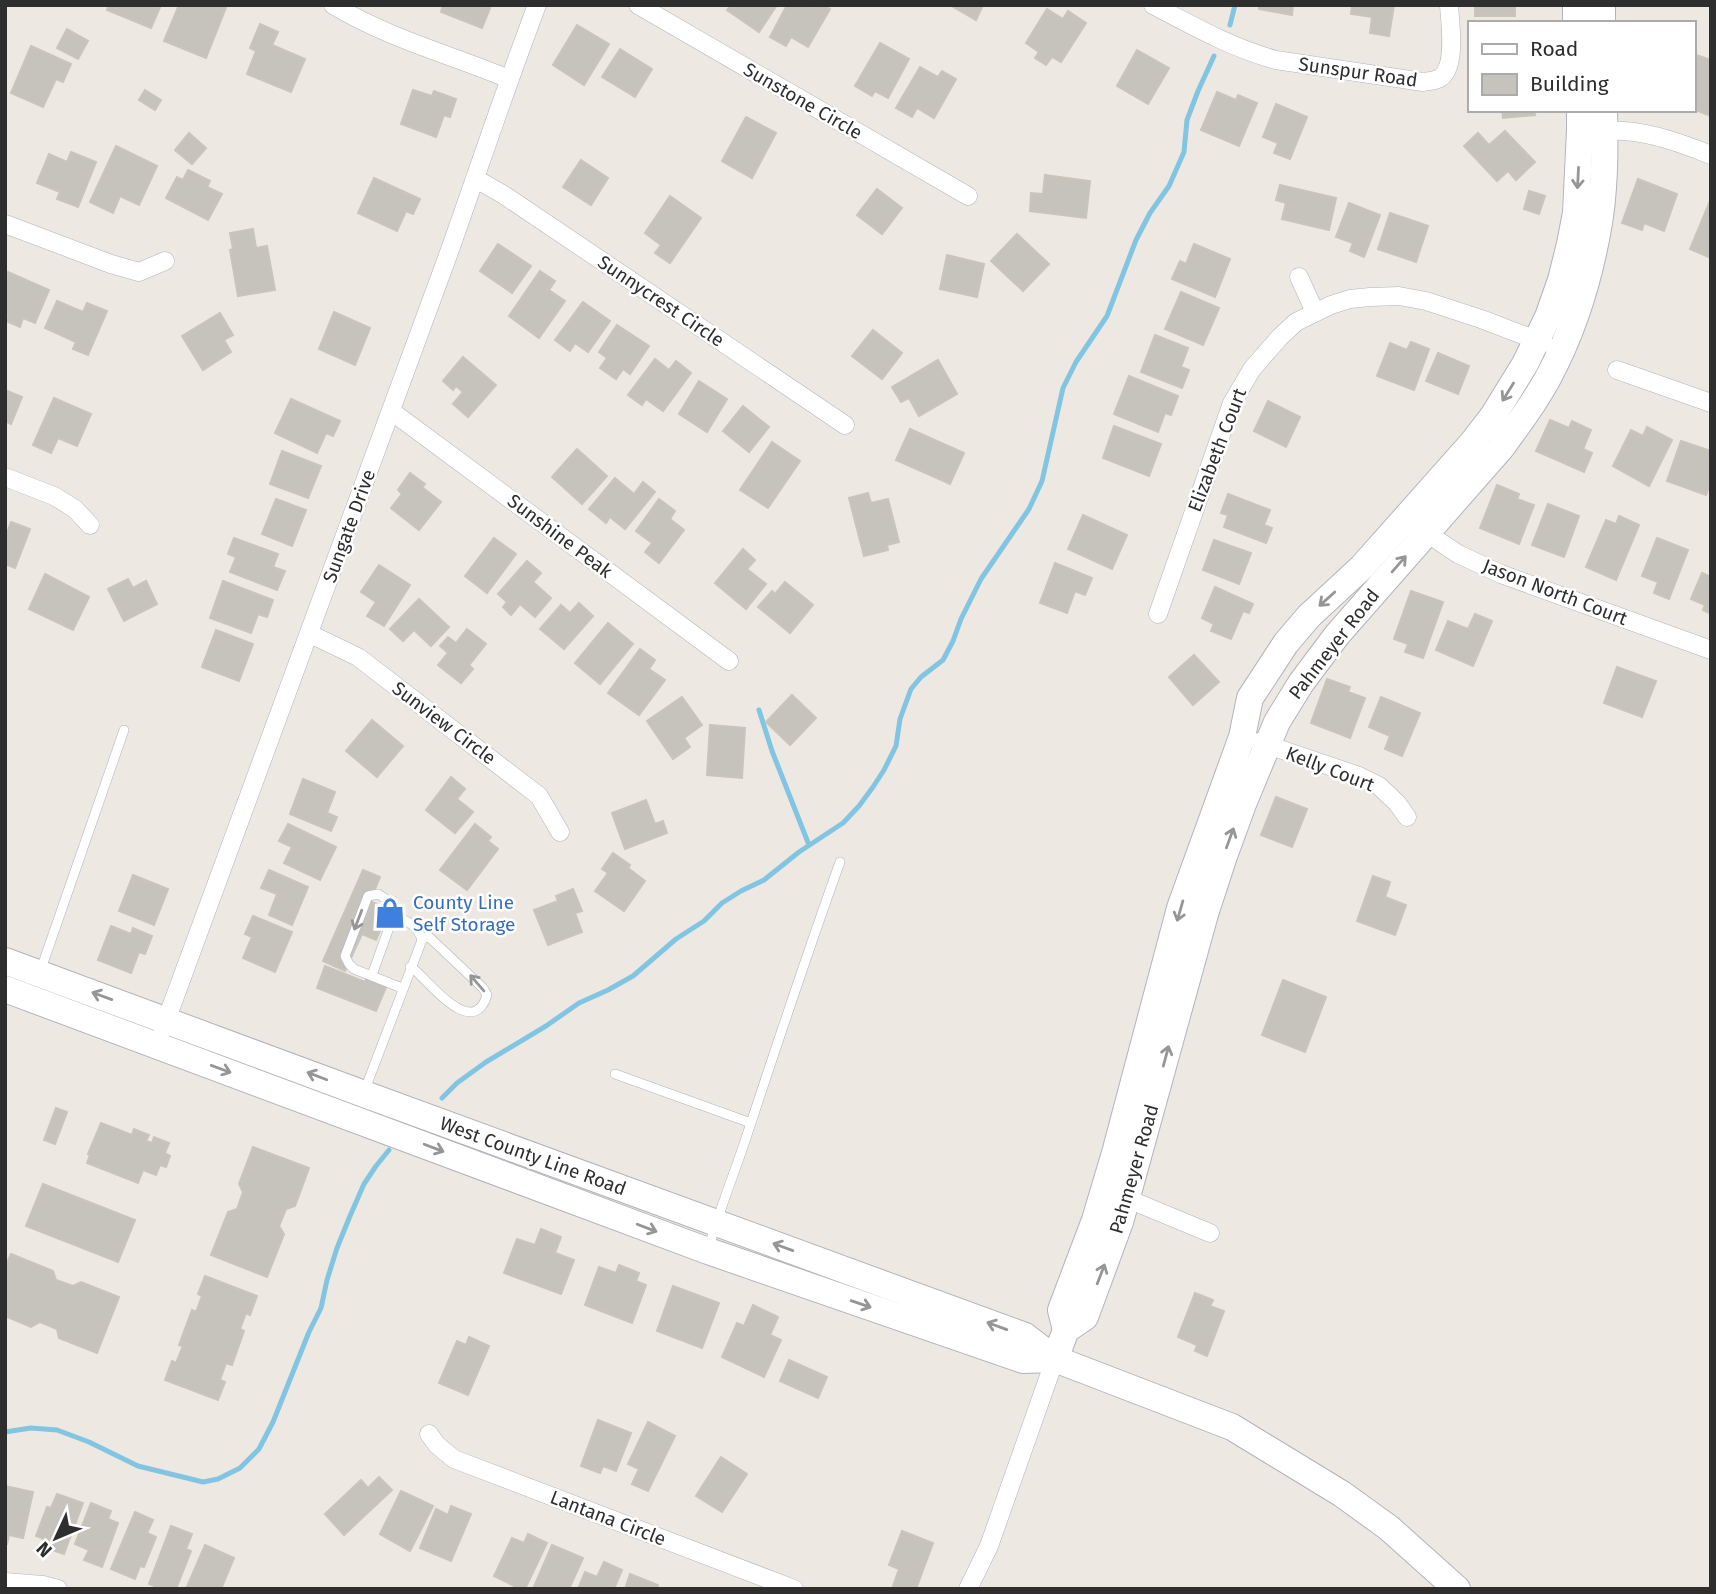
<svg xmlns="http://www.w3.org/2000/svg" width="1716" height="1594" font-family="'Fira Sans',sans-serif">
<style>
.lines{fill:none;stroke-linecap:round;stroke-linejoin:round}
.stream{stroke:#82c5e2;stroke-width:5}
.building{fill:#c6c3bd;stroke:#c9c5bb;stroke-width:2}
.lane-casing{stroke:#b2b3bc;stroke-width:10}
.street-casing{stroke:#b2b3bc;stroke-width:19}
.secondary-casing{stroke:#b2b3bc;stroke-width:28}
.lane{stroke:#fff;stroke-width:9}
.street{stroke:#fff;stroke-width:18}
.secondary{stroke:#fff;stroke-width:26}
.oneway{stroke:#969696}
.labels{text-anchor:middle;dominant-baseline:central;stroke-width:5;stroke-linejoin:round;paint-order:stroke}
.street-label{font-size:19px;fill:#2e2e2e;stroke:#fff}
.shop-label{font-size:19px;fill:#366cbe;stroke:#fff;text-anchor:start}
</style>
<rect width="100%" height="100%" fill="#ede9e2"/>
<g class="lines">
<g class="stream">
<path d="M1230,25L1235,5"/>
<path d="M759,710L772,751L809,845"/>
<path d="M442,1098L457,1083L486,1062L546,1026L579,1003L608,990L633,976L676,939L704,921L722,903L741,891L764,880L799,852L843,823L859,806L873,787L884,770L896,746L900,719L911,689L921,677L943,660L953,641L961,619L981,579L1029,509L1042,481L1063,388L1076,362L1107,316L1136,240L1150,213L1169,186L1184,152L1187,120L1198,91L1214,56"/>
<path d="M5,1432L31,1428L57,1430L89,1442L138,1466L203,1482L218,1479L240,1468L259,1449L273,1422L309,1332L321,1308L327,1280L337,1248L350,1216L364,1184L376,1166L389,1150"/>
</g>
</g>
<g class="building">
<path d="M109,5H161L151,28L107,10Z"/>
<path d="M179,5H227L206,58L164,41Z"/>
<path d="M443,5H482L490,8L482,28L441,12Z"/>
<path d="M731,5H777L759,32L727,10Z"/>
<path d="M787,5H808L811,7L812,5H824L830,9L808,47L791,37L786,46L770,37Z"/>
<path d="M950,5H983L976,20Z"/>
<path d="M1259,5H1293L1292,15L1259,9Z"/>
<path d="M1352,5H1394L1389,36L1370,33L1372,17L1351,14Z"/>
<rect x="1475" y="5" width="40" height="11"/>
<path d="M1047,9L1063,19L1068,11L1086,23L1061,62L1052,57L1046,65L1035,58L1039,52L1026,43Z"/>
<path d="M260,24L278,32L272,45L305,59L291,92L247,74L256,51L250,48Z"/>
<path d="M577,25L609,44L584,85L553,65Z"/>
<path d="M67,29L88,41L78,59L57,48Z"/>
<path d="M880,43L909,59L888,98L875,91L872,96L855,86Z"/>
<path d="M31,46L71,64L63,82L56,79L43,107L11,93Z"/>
<path d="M620,49L652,69L635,97L602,77Z"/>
<path d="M1137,50L1169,68L1148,104L1117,86Z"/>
<path d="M1696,55L1711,60V116L1693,109V62Z"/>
<path d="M920,67L938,77L942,71L956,79L934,118L917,108L912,117L896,108Z"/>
<path d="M145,90L161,100L155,110L139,100Z"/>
<path d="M413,90L432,96L434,91L456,99L450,117L444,115L436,137L401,124Z"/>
<path d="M1217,92L1236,100L1238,95L1257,103L1239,146L1201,130Z"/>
<path d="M1276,104L1307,117L1290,159L1274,153L1278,143L1263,137Z"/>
<path d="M1502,110H1534L1535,115L1503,118Z"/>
<path d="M746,117L776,133L752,178L722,161Z"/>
<path d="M1505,131L1535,162L1516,180L1508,171L1497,181L1464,146L1478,133L1489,145Z"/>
<path d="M189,133L206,148L192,164L175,150Z"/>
<path d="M116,146L157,166L139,205L120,196L113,213L90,202Z"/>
<path d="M71,152L96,162L78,207L57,199L60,192L37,183L49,154L67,162Z"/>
<path d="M581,160L608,178L591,205L563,187Z"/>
<path d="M188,170L210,181L207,187L222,194L208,220L166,198L177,177L183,180Z"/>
<path d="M1045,175L1090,181L1086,218L1030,211L1031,193L1043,194Z"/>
<path d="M374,178L420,199L413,214L406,211L397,231L358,213Z"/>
<path d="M1638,179L1677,194L1664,231L1644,223L1642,230L1622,223Z"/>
<path d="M1280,185L1336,198L1329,230L1282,219L1286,203L1276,200Z"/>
<path d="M877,189L902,208L882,234L857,215Z"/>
<path d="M1529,191L1545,196L1539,214L1524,209Z"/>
<path d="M670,196L701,218L670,263L655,253L661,245L645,233Z"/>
<path d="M1710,201L1711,202V258L1690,249Z"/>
<path d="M1349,203L1380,215L1364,257L1350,251L1353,243L1336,237Z"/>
<path d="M1390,213L1428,226L1416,262L1378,249Z"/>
<path d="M253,229L256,248L267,246L275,290L238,296L230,250L233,249L230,233Z"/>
<path d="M1017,234L1049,264L1023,291L991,261Z"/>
<path d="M498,244L531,266L512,293L480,271Z"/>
<path d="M1194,244L1230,259L1215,297L1172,279L1180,261L1186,264Z"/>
<path d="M947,255L984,264L977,297L940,289Z"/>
<path d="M540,271L555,281L549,290L565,301L539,338L509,316Z"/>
<path d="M8,272L49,290L35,323L23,318L20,327L6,321L9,315L5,314V280Z"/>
<path d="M1181,292L1219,308L1203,345L1165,329Z"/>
<path d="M57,301L83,312L87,303L107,311L88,355L73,349L76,342L45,328Z"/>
<path d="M583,302L610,321L588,352L575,343L570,351L555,340Z"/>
<path d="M334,312L370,328L355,365L319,349Z"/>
<path d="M220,313L233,335L224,340L231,352L203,370L182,336Z"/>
<path d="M617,325L649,346L630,374L623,369L616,379L600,368L607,358L599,352Z"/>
<path d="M873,330L902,353L882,379L852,356Z"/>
<path d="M1155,335L1188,348L1181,367L1189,370L1182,388L1141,372Z"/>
<path d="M1411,342L1429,349L1414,390L1377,376L1390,343L1407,350Z"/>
<path d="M1438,353L1469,366L1458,394L1426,381Z"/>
<path d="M463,357L496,385L468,417L453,404L463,392L456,386L453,390L443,381Z"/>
<path d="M655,359L669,370L676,361L691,373L663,411L646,399L642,405L628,395Z"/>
<path d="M938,360L957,394L919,416L909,398L901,402L892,387Z"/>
<path d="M1129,376L1178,396L1171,415L1165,413L1158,432L1114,414Z"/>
<path d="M699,381L727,399L707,432L679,414Z"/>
<path d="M5,390L22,397L11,424L5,421Z"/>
<path d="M54,398L91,414L77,446L58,438L51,453L33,445Z"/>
<path d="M291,399L340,421L333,436L326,433L317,453L275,433Z"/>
<path d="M1268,401L1300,417L1286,447L1254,431Z"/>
<path d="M743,406L769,427L749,452L723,431Z"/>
<path d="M1550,420L1569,428L1572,421L1591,430L1583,449L1592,453L1584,472L1536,451Z"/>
<path d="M1114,426L1161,444L1149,476L1103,458Z"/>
<path d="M1647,427L1672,440L1649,486L1613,466L1631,430L1643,436Z"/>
<path d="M910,429L964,453L950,484L896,460Z"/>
<path d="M1681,441L1711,451V482L1706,495L1667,481Z"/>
<path d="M772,442L800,461L768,508L740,490Z"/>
<path d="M577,449L607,476L582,504L552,477Z"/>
<path d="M282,451L321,466L308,498L270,484Z"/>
<path d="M410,473L425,484L422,487L441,502L419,530L391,508L402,494L398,490Z"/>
<path d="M615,478L634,494L643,482L655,492L625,529L610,517L606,523L589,509Z"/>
<path d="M1497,485L1519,494L1517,499L1534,505L1519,544L1480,528Z"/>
<path d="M868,493L871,503L888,499L899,542L887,545L888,550L864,556L849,498Z"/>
<path d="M1228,494L1270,510L1264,525L1272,528L1266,543L1224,527L1228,515L1221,513Z"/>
<path d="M276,499L306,510L292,546L262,534Z"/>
<path d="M659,499L675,511L670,519L684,530L659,563L645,552L652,543L636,531Z"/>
<path d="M1548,504L1579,516L1564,557L1532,545Z"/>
<path d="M1083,515L1127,535L1112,569L1068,549Z"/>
<path d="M1619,516L1639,525L1616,580L1586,567L1606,520L1616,524Z"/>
<path d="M11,522L30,529L15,568L5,564V532L7,533Z"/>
<path d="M234,538L278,554L273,567L285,571L277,590L230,572L236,557L228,554Z"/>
<path d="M494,538L516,554L487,593L465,576Z"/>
<path d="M1657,538L1688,550L1669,599L1654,593L1658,582L1642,576Z"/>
<path d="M1214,540L1251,553L1239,584L1203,570Z"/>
<path d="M743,549L755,560L747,569L766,584L746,609L715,583Z"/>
<path d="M527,561L541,573L533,582L551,598L535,617L520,604L511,615L503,607L507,602L498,594Z"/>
<path d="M1055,563L1092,578L1085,595L1075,591L1067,613L1040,603Z"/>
<path d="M379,565L410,585L384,626L367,616L376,602L361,592Z"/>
<path d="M1702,573L1711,577V614L1703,610L1705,605L1691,599Z"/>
<path d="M45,574L89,597L73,630L29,609Z"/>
<path d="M128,579L133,588L146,581L157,604L124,621L108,589Z"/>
<path d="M223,581L273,600L267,617L258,614L251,633L210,618Z"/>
<path d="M785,582L813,605L790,633L758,607L772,591L775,594Z"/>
<path d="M1215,587L1253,604L1249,613L1243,611L1231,639L1211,631L1214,624L1202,618Z"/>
<path d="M1411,591L1443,602L1423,658L1405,652L1408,644L1394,639Z"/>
<path d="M419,599L449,627L431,646L414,630L403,641L390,629Z"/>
<path d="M579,603L593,616L564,649L540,629L561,605L570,613Z"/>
<path d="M1475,614L1492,621L1473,666L1436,650L1448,621L1468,629Z"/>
<path d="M608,623L633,644L600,684L575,663Z"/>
<path d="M467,629L486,644L469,665L473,669L461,683L438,665L448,653L440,646L448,637L456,643Z"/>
<path d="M216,630L253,644L239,681L202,667Z"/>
<path d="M640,649L655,660L649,669L665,680L639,715L608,693Z"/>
<path d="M1194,655L1219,682L1193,705L1169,677Z"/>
<path d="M1617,667L1656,681L1642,717L1604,703Z"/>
<path d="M1327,679L1350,687L1348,692L1365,698L1350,738L1311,723Z"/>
<path d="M792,695L816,718L790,745L766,722Z"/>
<path d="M682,697L702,725L684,738L690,747L673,759L647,721Z"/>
<path d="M1381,697L1420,713L1402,756L1385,749L1390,736L1369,727Z"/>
<path d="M372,720L403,746L377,777L346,751Z"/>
<path d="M710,725L745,728L742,778L707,775Z"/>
<path d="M451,777L465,789L457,799L473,812L455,833L426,810Z"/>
<path d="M303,779L335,792L327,813L337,817L331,831L290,814Z"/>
<path d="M1276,797L1307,809L1292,847L1261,835Z"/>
<path d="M646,800L655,824L663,821L667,833L625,849L612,813Z"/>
<path d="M288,824L336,847L320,880L284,863L292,847L279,841Z"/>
<path d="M475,824L491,837L488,841L498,849L467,890L440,870Z"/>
<path d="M613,853L630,865L628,868L645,881L624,911L595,891L608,873L602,869Z"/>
<path d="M269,870L308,887L292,925L269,915L277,894L261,888Z"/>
<path d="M363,870L380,877L370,901L389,910L376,940L362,934L345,971L323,961Z"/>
<path d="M133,875L168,889L154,925L119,911Z"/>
<path d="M1373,876L1390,882L1385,897L1406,905L1395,935L1357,921Z"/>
<path d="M573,889L582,911L575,913L582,932L548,945L534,910L558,901L556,896Z"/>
<path d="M253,916L292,932L275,972L243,958L252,937L245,934Z"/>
<path d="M111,926L131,934L133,928L152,936L145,954L139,952L131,973L98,960Z"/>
<path d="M325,966L365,982L367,977L387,985L376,1011L317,988Z"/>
<path d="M1283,980L1326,997L1305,1052L1262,1035Z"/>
<path d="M56,1108L67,1112L55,1144L44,1140Z"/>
<path d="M101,1123L132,1135L134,1129L149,1135L146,1141L152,1143L154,1137L169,1143L165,1153L170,1156L166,1167L160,1165L156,1175L143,1170L138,1183L87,1163L90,1155L88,1154Z"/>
<path d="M253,1147L309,1168L295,1206L286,1209L279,1226L284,1234L267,1277L211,1255L228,1212L237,1209L243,1192L239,1184Z"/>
<path d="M43,1184L135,1220L118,1262L26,1226Z"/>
<path d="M541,1229L561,1237L555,1253L574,1260L561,1294L504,1273L517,1239L535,1245Z"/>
<path d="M11,1254L53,1271L56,1280L73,1286L81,1282L119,1297L97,1353L59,1338L57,1329L40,1322L31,1327L5,1316V1267Z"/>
<path d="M619,1265L639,1273L636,1281L646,1285L632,1323L585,1305L599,1267L616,1273Z"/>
<path d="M205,1276L257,1296L250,1315L246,1313L240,1329L244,1331L232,1365L226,1363L220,1380L225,1382L218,1400L165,1380L172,1361L176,1363L183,1346L179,1345L192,1310L196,1312L202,1296L198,1294Z"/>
<path d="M673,1286L719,1303L702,1348L657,1331Z"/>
<path d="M1195,1293L1213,1300L1210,1306L1224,1311L1207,1356L1195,1351L1197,1345L1178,1337Z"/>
<path d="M753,1305L778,1317L770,1335L781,1340L764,1377L722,1357L737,1323L744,1326Z"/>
<path d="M469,1337L489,1346L468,1395L439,1383L457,1341L466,1345Z"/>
<path d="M789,1360L827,1377L818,1398L780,1381Z"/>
<path d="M598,1420L631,1433L616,1471L603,1466L600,1473L581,1466Z"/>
<path d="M648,1422L675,1436L648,1491L632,1484L639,1469L628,1464Z"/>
<path d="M721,1457L747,1474L722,1512L696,1496Z"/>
<path d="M379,1477L392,1490L344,1535L325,1514L361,1480L368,1488Z"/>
<path d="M5,1486L33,1492L23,1538L9,1535L7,1544H5Z"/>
<path d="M401,1491L433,1506L410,1551L380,1534Z"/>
<path d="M57,1494L83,1503L64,1554L46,1548L49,1541L36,1536L47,1507L51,1508Z"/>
<path d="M91,1503L111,1511L108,1519L118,1523L102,1567L84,1560L89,1550L75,1544Z"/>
<path d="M451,1506L471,1514L451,1561L420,1548L436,1509L448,1515Z"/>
<path d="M135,1512L153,1520L147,1533L156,1537L144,1567L140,1566L135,1579L111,1569Z"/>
<path d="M171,1526L192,1534L186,1549L191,1551L176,1589H162L149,1584Z"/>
<path d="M902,1531L933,1543L916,1589H899L893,1586L899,1569L889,1565Z"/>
<path d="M528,1534L547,1543L525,1589H520L494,1576L512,1538L524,1543Z"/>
<path d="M205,1545L234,1558L221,1589H186Z"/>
<path d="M552,1545L583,1558L569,1589H533Z"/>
<path d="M604,1562L622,1570L614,1589H578L585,1572L597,1577Z"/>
<path d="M630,1574L658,1585L657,1589H625Z"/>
</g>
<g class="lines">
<defs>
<g id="lane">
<path d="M396,919C393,906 389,900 378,894L368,896L345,956L349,964L354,969L402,988"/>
<path d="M410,967L416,971C431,985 474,1039 487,995L483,988L428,936L422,940"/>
<path d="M40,972L124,730"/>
<path d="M615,1074L751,1123"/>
<path d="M364,1092L422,940C419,929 408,918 396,919L390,925L372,975"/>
<path d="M709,1247C719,1211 733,1177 745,1141C776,1047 807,954 840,862"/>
</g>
<g id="street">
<path d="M333,5C390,39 449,54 509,79"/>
<path d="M638,5L968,196"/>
<path d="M1153,5C1193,26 1232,48 1276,60L1423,82C1429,81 1435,81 1440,78C1457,67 1450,23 1449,5"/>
<path d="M1595,131C1605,131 1614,130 1624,131C1654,133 1683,144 1711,155"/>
<path d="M476,179L504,195L845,425"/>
<path d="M5,224L111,264L139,272L165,261"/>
<path d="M1299,277L1315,312"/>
<path d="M1617,370L1711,403"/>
<path d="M391,411L729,661"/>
<path d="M5,477L54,496L75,509L90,525"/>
<path d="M1419,525L1440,542L1458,554L1501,574L1711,650"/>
<path d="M1158,614L1232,403L1252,369L1280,337L1296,322L1331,305L1350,299L1370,297L1399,296L1426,301L1481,319L1544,343"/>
<path d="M310,634L358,657L539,796L560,832"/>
<path d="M1259,742L1359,776L1379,786L1397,803L1407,817"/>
<path d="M163,1029C259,772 353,515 447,258C477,174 505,89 537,5"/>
<path d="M1128,1199L1210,1233"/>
<path d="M429,1434L437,1445L454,1459L794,1589"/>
<path d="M5,1582L43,1585L58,1589"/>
<path d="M968,1589L989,1546L1055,1359"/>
</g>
<g id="secondary">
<path d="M1576,5V23"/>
<path d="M1602,5V23"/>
<path d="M5,961L364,1094L1025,1336L1055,1359L1232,1427L1342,1494L1389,1528L1457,1589"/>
<path d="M5,989L708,1251L1023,1360L1055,1359"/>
<path d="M1066,1330L1061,1310L1095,1220L1115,1153L1180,908L1242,737L1250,698L1286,643L1309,616L1362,567L1473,442L1493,416L1525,364L1548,317L1561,280L1570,244L1576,213L1580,130V110"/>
<path d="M1055,1359L1066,1330L1085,1317L1120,1222L1205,914L1224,856L1243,804L1277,722L1301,683L1337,635L1501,448C1518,425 1535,402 1549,376C1572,333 1588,282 1597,234C1605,194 1605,151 1604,110"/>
</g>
</defs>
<use href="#lane" class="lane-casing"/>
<use href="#street" class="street-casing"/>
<use href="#secondary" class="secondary-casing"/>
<use href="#lane" class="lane"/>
<use href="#street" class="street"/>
<use href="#secondary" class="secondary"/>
</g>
<defs><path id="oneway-shaft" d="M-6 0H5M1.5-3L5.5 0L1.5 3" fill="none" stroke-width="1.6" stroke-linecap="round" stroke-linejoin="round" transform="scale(1.75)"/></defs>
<g class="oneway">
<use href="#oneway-shaft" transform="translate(1578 178) rotate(93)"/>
<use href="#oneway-shaft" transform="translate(1508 392) rotate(122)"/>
<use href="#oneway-shaft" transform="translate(1399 564) rotate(-49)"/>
<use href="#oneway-shaft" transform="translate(1327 599) rotate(138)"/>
<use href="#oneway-shaft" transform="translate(1230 838) rotate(-70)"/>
<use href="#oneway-shaft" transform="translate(1180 911) rotate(106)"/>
<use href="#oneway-shaft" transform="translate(358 920) rotate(111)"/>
<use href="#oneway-shaft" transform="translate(477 983) rotate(-131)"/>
<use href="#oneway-shaft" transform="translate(102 996) rotate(-160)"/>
<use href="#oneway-shaft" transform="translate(1166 1056) rotate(-75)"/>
<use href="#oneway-shaft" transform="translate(221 1069) rotate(20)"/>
<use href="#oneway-shaft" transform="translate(317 1076) rotate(-159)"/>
<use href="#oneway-shaft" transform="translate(434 1148) rotate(21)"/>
<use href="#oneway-shaft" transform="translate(647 1228) rotate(21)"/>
<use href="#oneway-shaft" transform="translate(783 1247) rotate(-160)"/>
<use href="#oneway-shaft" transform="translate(1101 1274) rotate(-69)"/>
<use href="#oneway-shaft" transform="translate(861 1304) rotate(19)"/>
<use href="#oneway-shaft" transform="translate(997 1326) rotate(-160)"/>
</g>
<defs>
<symbol id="shop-bare" viewBox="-9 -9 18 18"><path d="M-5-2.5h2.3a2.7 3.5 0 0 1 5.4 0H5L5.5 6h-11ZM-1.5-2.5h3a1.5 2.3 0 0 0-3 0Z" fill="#3f7fe0" stroke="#fff" stroke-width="2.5" paint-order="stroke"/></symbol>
</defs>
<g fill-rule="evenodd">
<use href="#shop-bare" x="368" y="891" width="44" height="44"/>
</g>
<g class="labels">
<g class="street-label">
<text transform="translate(1358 72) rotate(8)">Sunspur Road</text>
<text transform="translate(803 101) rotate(30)">Sunstone Circle</text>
<text transform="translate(661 301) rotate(34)">Sunnycrest Circle</text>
<text transform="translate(1217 450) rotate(-69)">Elizabeth Court</text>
<text transform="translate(349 526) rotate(-70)">Sungate Drive</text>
<text transform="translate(560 536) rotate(37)">Sunshine Peak</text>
<text transform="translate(1555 592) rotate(21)">Jason North Court</text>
<text transform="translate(1334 644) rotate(-52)">Pahmeyer Road</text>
<text transform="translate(444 723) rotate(37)">Sunview Circle</text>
<text transform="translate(1330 769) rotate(21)">Kelly Court</text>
<text transform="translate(533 1156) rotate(20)">West County Line Road</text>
<text transform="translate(1134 1169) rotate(-74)">Pahmeyer Road</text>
<text transform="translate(608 1518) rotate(21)">Lantana Circle</text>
</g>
<g class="shop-label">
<text x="413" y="902">County Line<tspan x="413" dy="22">Self Storage</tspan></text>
</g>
</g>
<rect width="1716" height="1594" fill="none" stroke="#2e2e2e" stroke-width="14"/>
<rect x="1468" y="21" width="228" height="91" fill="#ffffff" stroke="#ababab" stroke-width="2"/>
<rect x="1482" y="44" width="35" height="10" fill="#ffffff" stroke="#ababab" stroke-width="2"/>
<text x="1530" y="56" font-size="21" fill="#2e2e2e">Road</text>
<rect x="1482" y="74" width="35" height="21" fill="#c6c3bd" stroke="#ababab" stroke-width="2"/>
<text x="1530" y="91" font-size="21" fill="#2e2e2e">Building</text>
<g transform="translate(56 1538) rotate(226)" stroke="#ffffff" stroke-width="5" paint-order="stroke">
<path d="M0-5L12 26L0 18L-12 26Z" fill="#2e2e2e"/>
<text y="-10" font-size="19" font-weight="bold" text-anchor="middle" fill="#2e2e2e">N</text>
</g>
</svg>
